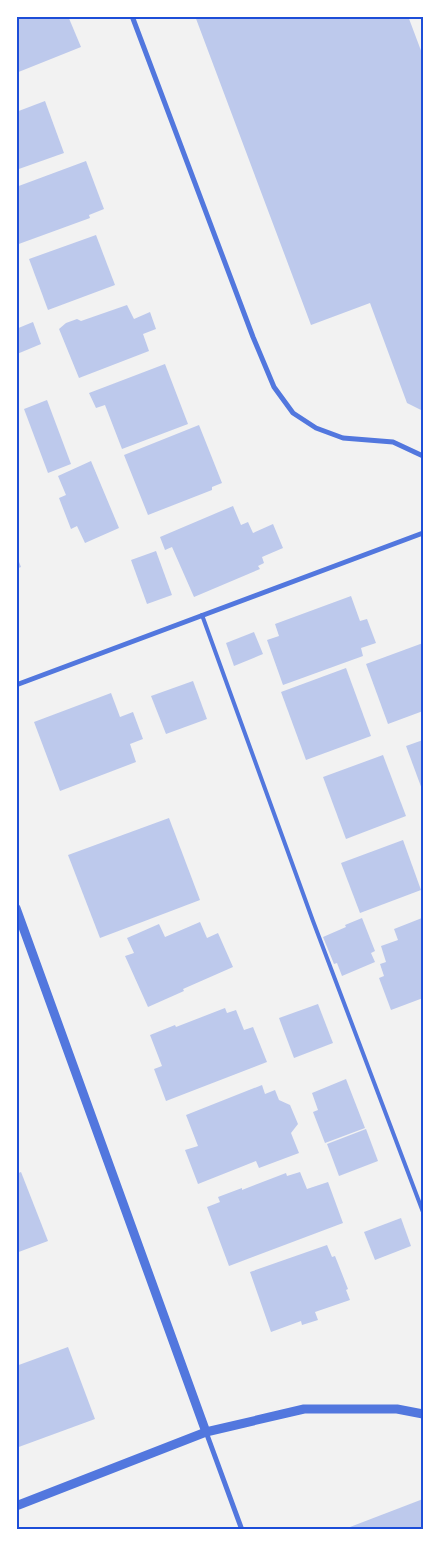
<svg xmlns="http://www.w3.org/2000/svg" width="439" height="1546" font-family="'Roboto Condensed',sans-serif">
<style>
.building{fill:#bdc9ec}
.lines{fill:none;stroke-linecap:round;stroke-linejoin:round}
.service{stroke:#5277de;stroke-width:4}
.minor{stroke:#5277de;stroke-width:5}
.tertiary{stroke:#5277de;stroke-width:9}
.neatline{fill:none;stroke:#1d4ed8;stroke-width:2}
</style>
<rect width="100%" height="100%" fill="#f2f2f2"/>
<g class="building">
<path d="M16,16H68L81,47L16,73Z"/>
<path d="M195,16H408L423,56V411L407,403L370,303L311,325Z"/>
<path d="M45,101L64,153L16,170V112Z"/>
<path d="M86,161L104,209L89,215L90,218L16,245V187Z"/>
<path d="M96,235L115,285L48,310L29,259Z"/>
<path d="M127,305L134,319L150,312L156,329L143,334L149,351L79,378L59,329L66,323L77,319L81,321Z"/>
<path d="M33,322L41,344L17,354L16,329Z"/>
<path d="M165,364L188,424L122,449L105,405L96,408L89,393Z"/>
<path d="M47,400L71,464L48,473L24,409Z"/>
<path d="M199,425L222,483L212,487V490L148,515L124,455Z"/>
<path d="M91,461L119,528L85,543L77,526L71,529L59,498L66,495L58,476Z"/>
<path d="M233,506L241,525L248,522L253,533L273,524L283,548L262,557L264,563L258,566L260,569L194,597L172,547L165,550L160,537Z"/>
<path d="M156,551L172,595L147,604L131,560Z"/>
<path d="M16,554L21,567L16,569Z"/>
<path d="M351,596L360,621L367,619L376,643L361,648L363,656L283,685L267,640L279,636L275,624Z"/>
<path d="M254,632L263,654L234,666L226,643Z"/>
<path d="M423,643V711L388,724L366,664Z"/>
<path d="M346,668L371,736L306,760L281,692Z"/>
<path d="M193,681L207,719L166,734L151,696Z"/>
<path d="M111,693L120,717L133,712L143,739L130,744L136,762L60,791L34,722Z"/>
<path d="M423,740V792L406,746Z"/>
<path d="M383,755L406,816L346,839L323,777Z"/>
<path d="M169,818L200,900L100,938L68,855Z"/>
<path d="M403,840L421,890L360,913L341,863Z"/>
<path d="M362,918L375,951L371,953L375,962L342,976L337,963L334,964L323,937L346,927L345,925Z"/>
<path d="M422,918L423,998L391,1010L379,978L384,976L380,964L386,962L381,946L398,940L394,929Z"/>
<path d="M200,922L207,938L218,933L233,967L183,989L184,991L148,1007L125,956L134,953L127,938L159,924L165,937Z"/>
<path d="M318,1004L333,1043L294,1058L279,1018Z"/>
<path d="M225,1008L227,1013L236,1010L244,1030L253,1027L267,1062L166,1101L154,1069L162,1066L150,1035L175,1025L176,1027Z"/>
<path d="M346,1079L365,1128L325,1143L313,1112L318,1110L312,1093Z"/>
<path d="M262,1085L265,1094L275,1090L279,1100L290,1105L298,1124L291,1133L299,1153L259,1168L256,1161L198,1184L185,1150L198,1146L186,1115Z"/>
<path d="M366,1129L378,1161L339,1176L327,1144Z"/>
<path d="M21,1172L48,1241L16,1253V1174Z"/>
<path d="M300,1172L307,1189L328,1182L343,1223L229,1266L207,1207L220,1202L218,1197L242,1188V1190L286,1173L287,1176Z"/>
<path d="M401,1218L411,1246L375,1260L364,1232Z"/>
<path d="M327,1245L332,1257L335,1256L348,1289L346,1290L350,1300L315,1312L318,1320L302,1325L301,1321L271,1332L250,1272Z"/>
<path d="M68,1347L95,1419L16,1448V1366Z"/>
<path d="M423,1499V1530H351L350,1527Z"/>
</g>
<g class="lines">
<path class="service" d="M202,615L313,921L423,1212"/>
<g class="minor">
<path d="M132,16L253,337L274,387L293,413L316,428L343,438L393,442L423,456"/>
<path d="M16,685L423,533"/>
<path d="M206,1432L242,1530"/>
</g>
<g class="tertiary">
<path d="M16,908L206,1432"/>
<path d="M16,1506L206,1432L304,1409H397L423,1414"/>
</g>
</g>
<rect width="439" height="1546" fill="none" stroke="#ffffff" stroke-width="35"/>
<rect x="18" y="18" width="404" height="1510" class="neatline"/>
</svg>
